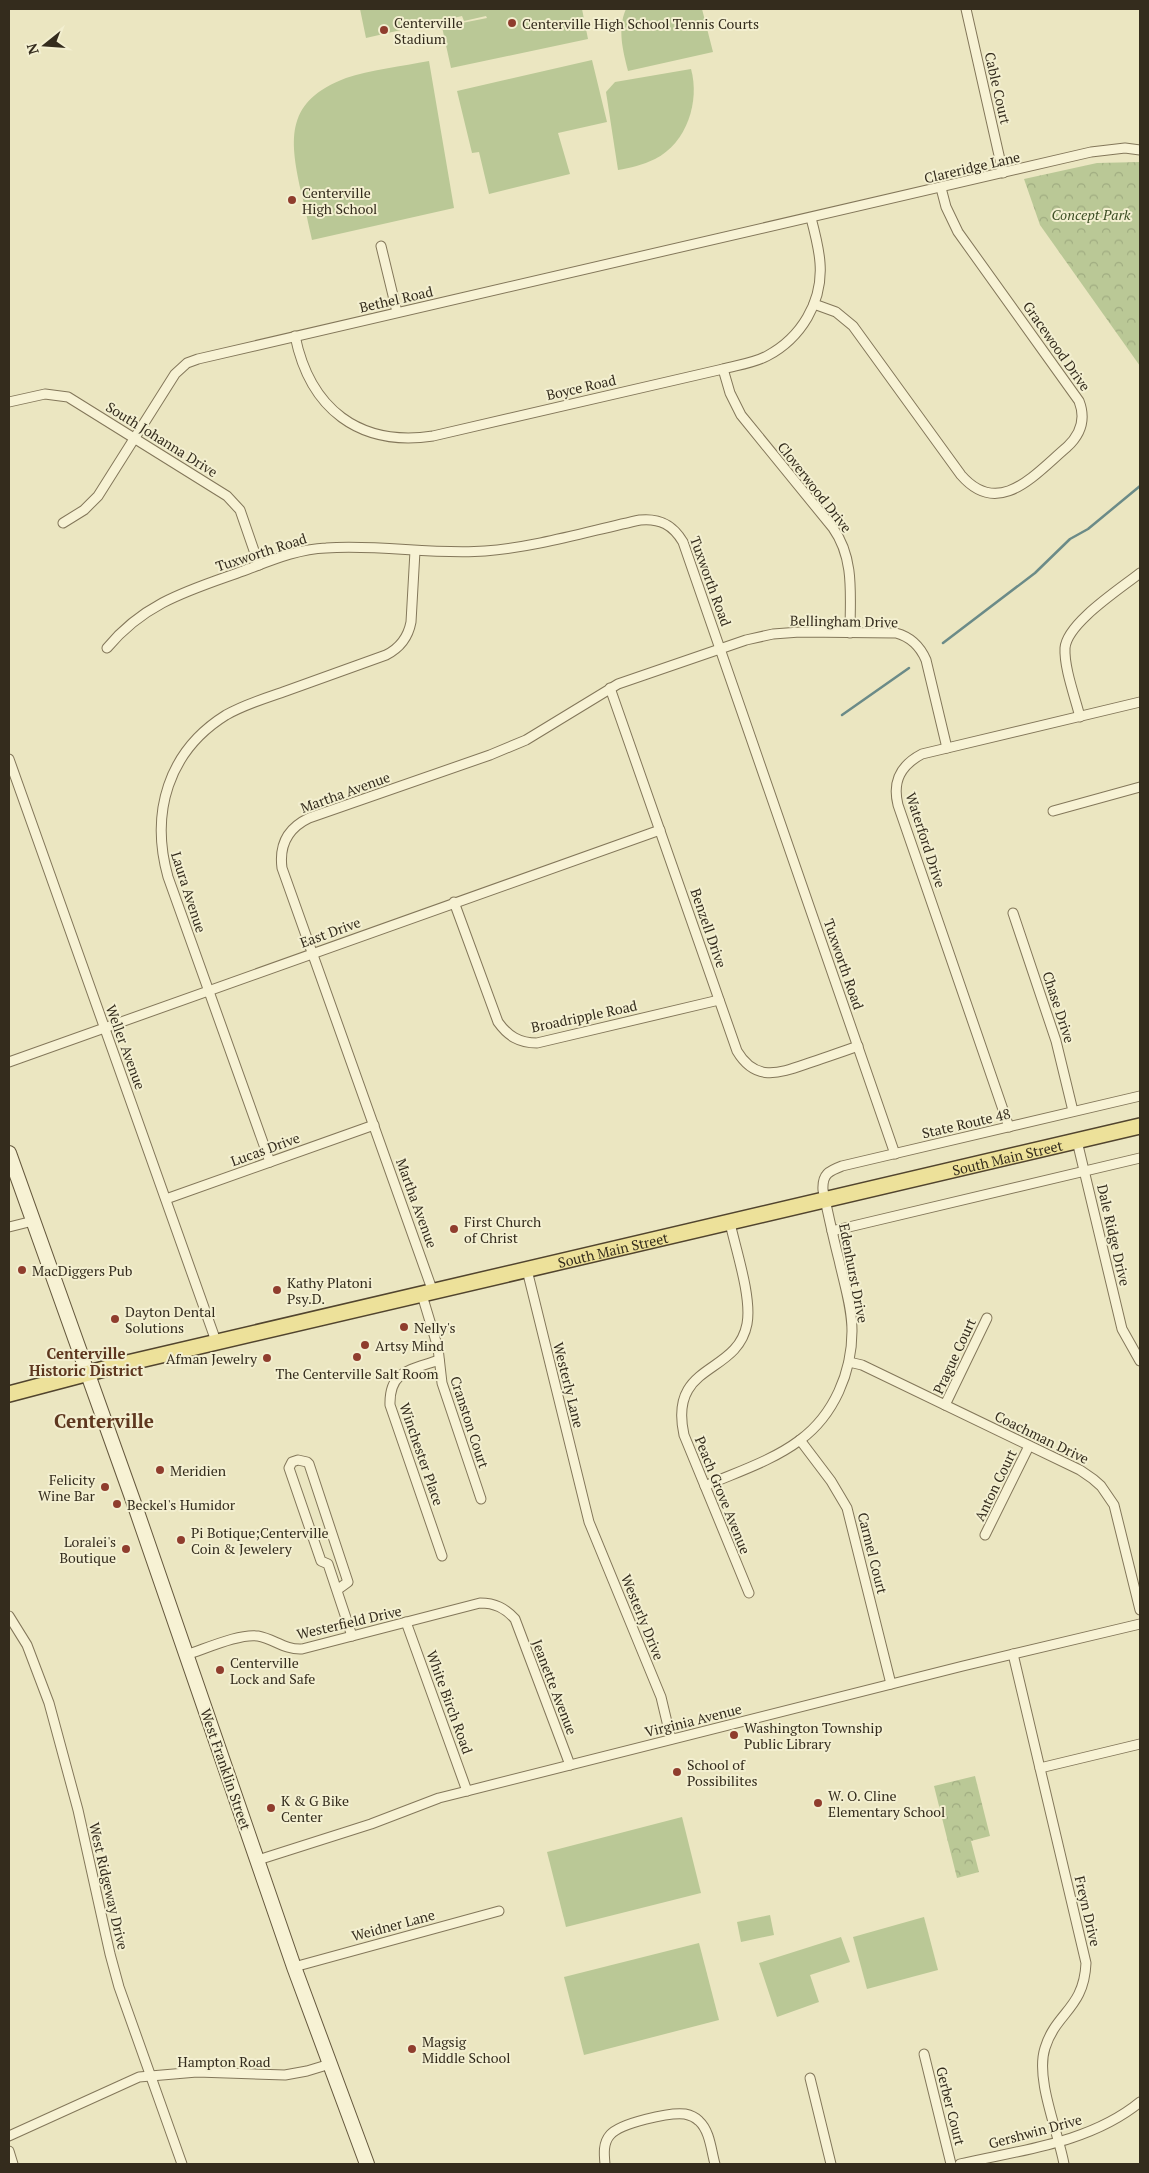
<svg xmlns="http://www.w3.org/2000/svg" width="1149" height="2173" font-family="'PT Serif',serif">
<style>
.green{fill:#bac896}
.park{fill:url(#park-crowns)}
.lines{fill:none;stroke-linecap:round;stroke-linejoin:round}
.stream{stroke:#6b8b88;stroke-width:2.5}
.street-casing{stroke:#83775a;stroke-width:11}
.secondary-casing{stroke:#65583d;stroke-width:16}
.primary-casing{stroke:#51442e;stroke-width:18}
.street{stroke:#f7f2d4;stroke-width:9}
.secondary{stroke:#f7f2d4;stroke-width:14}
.primary{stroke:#ede19a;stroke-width:15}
.poi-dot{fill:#8f3d2d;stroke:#f3efd0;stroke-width:2}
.labels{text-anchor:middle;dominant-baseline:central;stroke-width:4;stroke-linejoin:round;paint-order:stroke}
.poi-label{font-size:14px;fill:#342c1d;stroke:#f3efd0;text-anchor:start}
.street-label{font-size:14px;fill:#342c1d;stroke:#f3efd0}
.park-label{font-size:14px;font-style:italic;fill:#3d4f25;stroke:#f3efd0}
.neighbourhood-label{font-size:15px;font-weight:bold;fill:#5e371f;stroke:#f3efd0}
.district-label{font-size:19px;font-weight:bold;fill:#5e371f;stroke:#f3efd0}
</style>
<defs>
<pattern id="park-crowns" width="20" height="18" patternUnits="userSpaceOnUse" patternTransform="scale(1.25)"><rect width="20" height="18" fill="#bac896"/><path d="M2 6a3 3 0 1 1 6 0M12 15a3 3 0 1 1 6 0" fill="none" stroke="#a0ac81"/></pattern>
</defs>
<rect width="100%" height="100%" fill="#ebe6c1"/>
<g class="green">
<path d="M360,9H582L588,39L451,68L442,27L487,18L486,16L464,21L462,16L366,38Z"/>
<path d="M626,9H702L713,52L628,71C623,51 617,29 626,9Z"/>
<path d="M592,60L607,122L558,133L570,174L489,194L479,152L472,153L457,91Z"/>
<path d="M429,61L454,208L312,240C308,223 305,207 301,191C289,137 286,101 346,78C369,70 403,66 429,61Z"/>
<path d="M691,69C700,101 687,143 655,159C643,165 630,168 618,170L606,92L615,82Z"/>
<path d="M682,1817L701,1893L566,1927L547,1852Z"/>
<path d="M770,1915L774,1935L741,1942L737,1922Z"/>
<path d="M924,1917L938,1970L867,1989L853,1937Z"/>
<path d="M841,1937L850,1962L810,1975L819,2002L777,2017L759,1963Z"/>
<path d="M699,1943L719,2020L584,2055L564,1977Z"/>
</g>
<g class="park">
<path d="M1140,162V366L1040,225L1024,179L1097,163Z"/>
<path d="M975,1776L990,1836L971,1841L979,1872L957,1878L934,1786Z"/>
</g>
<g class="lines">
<g class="stream">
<path d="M943,643L1035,573L1070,539L1088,529L1140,486"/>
<path d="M842,715L909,668"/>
</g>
<defs>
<g id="street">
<path d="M966,9L1003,173"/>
<path d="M381,246L397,312"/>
<path d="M814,304L836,312L853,326L961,475C999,519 1035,474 1067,447C1081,434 1086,419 1079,401L958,232L946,207L941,188"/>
<path d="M295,336C310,409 359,447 433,436L723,369C738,365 754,363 767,356C801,338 823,302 820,263C819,248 815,233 811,218"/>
<path d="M723,369L730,393L741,415L833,528C855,559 850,596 850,633"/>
<path d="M9,402L45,394L68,397L227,496L240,510L259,565"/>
<path d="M63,523L84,510L98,496L175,374L187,363L198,359L1091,152L1125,148L1140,150"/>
<path d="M107,648C145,602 190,590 243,571C270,561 297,549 326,548C379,544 432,555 485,551C537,547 589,531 640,520C660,518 673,525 683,542L895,1154"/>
<path d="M610,688L737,1051C756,1083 780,1073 809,1063C826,1057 842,1052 858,1046"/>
<path d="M1080,717C1075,697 1064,668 1065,648C1067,623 1120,589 1140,573"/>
<path d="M9,759L217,1344"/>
<path d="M1053,811L1140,787"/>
<path d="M454,902L498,1022C508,1036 519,1043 537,1043L719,1000"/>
<path d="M1013,913L1056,1041L1073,1111"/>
<path d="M9,1062L660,830"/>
<path d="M1009,1127L898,805C892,781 901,765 922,754L1140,702"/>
<path d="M1077,1141L1122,1329L1140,1361"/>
<path d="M270,1162L168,877C150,813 168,751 226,715C245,704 266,698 286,691C319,679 353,667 386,655C400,648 408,638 411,622L415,551"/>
<path d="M166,1199L374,1125"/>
<path d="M730,1223C736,1250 752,1298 747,1324C737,1376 668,1362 684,1435L749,1593"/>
<path d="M9,1227L33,1221"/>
<path d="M832,1231L1140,1158"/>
<path d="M527,1270L589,1522L661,1697L671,1739"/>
<path d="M433,1292L282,868C279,845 288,828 309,818L490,755L526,740L618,684L746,640L773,634L800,632L896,633C911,637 920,646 926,660L947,748"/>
<path d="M422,1295L438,1348L442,1383L481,1499"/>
<path d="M439,1360C411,1370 389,1370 390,1405L442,1556"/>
<path d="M849,1362L862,1365L1080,1470L1093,1479L1101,1486L1114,1505L1140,1610"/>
<path d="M945,1405L987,1318"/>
<path d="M800,1440L831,1481L847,1508L891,1684"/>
<path d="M705,1486C737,1472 772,1461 800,1440C834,1415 852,1372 852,1331C852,1307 844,1283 839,1260C833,1237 828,1213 823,1190C822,1174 829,1171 842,1166L1140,1096"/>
<path d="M985,1535L1029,1446"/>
<path d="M337,1590L348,1582L309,1464L307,1462L298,1460L292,1462L289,1468L321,1561L328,1564L352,1636"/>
<path d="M9,1616L27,1645L49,1703L78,1810L110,1954L119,1987L182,2164"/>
<path d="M406,1622L467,1791"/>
<path d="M1013,1654L1086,1963C1084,2009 1056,2012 1045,2048C1035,2079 1058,2131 1064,2164"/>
<path d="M186,1655C205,1649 240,1633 258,1636C274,1639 285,1650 302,1649L480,1603C495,1603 505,1608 515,1619L570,1765"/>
<path d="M1040,1768L1140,1744"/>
<path d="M258,1860L371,1824L439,1798L467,1791L963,1666L1140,1624"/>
<path d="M294,1967L499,1911"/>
<path d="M924,2054L951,2164"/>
<path d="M810,2078L831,2164"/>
<path d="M9,2136L139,2077L197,2072L285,2075L307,2071L330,2064"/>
<path d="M9,2151L13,2164"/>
<path d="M605,2164C604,2154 603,2143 610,2135C620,2123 670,2112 685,2114C690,2115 695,2117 699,2121C710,2131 711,2150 715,2164"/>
<path d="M960,2164C1021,2150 1090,2143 1140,2102"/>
</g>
<path id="secondary" d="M9,1153L135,1506L294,1967L367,2164"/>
<g id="primary">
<path id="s1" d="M9,1394L123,1364L1140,1126"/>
</g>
</defs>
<use href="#street" class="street-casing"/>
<use href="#secondary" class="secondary-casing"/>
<use href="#primary" class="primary-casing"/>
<use href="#street" class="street"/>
<use href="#secondary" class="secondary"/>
<use href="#primary" class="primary"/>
</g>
<g class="poi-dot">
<circle cx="512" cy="23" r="5"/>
<circle cx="384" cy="30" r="5"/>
<circle cx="292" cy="200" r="5"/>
<circle cx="454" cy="1229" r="5"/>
<circle cx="22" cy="1270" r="5"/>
<circle cx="277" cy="1290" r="5"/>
<circle cx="115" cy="1319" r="5"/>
<circle cx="404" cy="1327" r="5"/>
<circle cx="365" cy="1345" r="5"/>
<circle cx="357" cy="1357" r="5"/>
<circle cx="267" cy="1358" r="5"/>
<circle cx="160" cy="1470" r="5"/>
<circle cx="105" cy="1487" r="5"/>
<circle cx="117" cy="1504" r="5"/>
<circle cx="181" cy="1540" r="5"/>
<circle cx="126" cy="1549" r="5"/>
<circle cx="220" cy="1670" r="5"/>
<circle cx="734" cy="1735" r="5"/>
<circle cx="677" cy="1772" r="5"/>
<circle cx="818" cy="1803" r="5"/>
<circle cx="271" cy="1808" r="5"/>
<circle cx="412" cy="2049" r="5"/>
</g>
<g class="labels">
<g class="poi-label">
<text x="394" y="22">Centerville<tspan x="394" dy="16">Stadium</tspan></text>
<text x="522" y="23">Centerville High School Tennis Courts</text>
<text x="302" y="192">Centerville<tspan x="302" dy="16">High School</tspan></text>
<text x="464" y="1221">First Church<tspan x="464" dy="16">of Christ</tspan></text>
<text x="32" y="1270">MacDiggers Pub</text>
<text x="287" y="1282">Kathy Platoni<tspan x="287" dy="16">Psy.D.</tspan></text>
<text x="125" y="1311">Dayton Dental<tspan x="125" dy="16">Solutions</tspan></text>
<text x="414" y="1327">Nelly's</text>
<text x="375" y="1345">Artsy Mind</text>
<text x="257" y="1358" text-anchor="end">Afman Jewelry</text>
<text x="357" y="1373" text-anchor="middle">The Centerville Salt Room</text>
<text x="170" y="1470">Meridien</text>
<text x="95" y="1479" text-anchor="end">Felicity<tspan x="95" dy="16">Wine Bar</tspan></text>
<text x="127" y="1504">Beckel's Humidor</text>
<text x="191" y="1532">Pi Botique;Centerville<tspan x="191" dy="16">Coin &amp; Jewelery</tspan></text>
<text x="116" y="1541" text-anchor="end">Loralei's<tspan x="116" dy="16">Boutique</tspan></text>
<text x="230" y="1662">Centerville<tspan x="230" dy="16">Lock and Safe</tspan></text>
<text x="744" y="1727">Washington Township<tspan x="744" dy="16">Public Library</tspan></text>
<text x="687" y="1764">School of<tspan x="687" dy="16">Possibilites</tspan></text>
<text x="828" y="1795">W. O. Cline<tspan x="828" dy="16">Elementary School</tspan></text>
<text x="281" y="1800">K &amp; G Bike<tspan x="281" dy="16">Center</tspan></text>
<text x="422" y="2041">Magsig<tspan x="422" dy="16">Middle School</tspan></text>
</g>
<g class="street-label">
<text transform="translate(998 88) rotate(77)">Cable Court</text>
<text transform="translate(972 167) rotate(-13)">Clareridge Lane</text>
<text transform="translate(396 299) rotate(-13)">Bethel Road</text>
<text transform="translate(1057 346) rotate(55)">Gracewood Drive</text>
<text transform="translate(581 387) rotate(-13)">Boyce Road</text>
<text transform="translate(162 439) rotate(32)">South Johanna Drive</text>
<text transform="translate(815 487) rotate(52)">Cloverwood Drive</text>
<text transform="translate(261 552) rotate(-18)">Tuxworth Road</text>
<text transform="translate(711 581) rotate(70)">Tuxworth Road</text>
<text transform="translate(844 621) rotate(1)">Bellingham Drive</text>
<text transform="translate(345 792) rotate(-20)">Martha Avenue</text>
<text transform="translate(926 840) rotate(72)">Waterford Drive</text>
<text transform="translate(189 892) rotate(72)">Laura Avenue</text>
<text transform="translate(709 928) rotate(71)">Benzell Drive</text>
<text transform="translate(330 932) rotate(-20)">East Drive</text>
<text transform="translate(844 964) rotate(71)">Tuxworth Road</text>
<text transform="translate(1059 1007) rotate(72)">Chase Drive</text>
<text transform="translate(584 1016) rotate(-12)">Broadripple Road</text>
<text transform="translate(126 1047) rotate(70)">Weller Avenue</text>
<text transform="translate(966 1123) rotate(-13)">State Route 48</text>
<text transform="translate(265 1149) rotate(-20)">Lucas Drive</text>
<text stroke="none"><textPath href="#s1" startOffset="1026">South Main Street</textPath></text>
<text transform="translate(417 1203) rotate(70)">Martha Avenue</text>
<text transform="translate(1114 1235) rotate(77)">Dale Ridge Drive</text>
<text stroke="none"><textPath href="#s1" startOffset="621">South Main Street</textPath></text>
<text transform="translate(854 1273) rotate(79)">Edenhurst Drive</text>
<text transform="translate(954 1356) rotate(-65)">Prague Court</text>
<text transform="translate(569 1385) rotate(76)">Westerly Lane</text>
<text transform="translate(470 1422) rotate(72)">Cranston Court</text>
<text transform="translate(1042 1437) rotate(26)">Coachman Drive</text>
<text transform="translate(422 1454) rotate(71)">Winchester Place</text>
<text transform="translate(995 1485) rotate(-64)">Anton Court</text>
<text transform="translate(723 1495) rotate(68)">Peach Grove Avenue</text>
<text transform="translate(873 1553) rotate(76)">Carmel Court</text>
<text transform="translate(643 1617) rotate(68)">Westerly Drive</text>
<text transform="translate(349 1622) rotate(-13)">Westerfield Drive</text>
<text transform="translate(555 1687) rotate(69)">Jeanette Avenue</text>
<text transform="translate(450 1702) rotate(70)">White Birch Road</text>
<text transform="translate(693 1720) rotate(-14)">Virginia Avenue</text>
<text transform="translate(226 1769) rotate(71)">West Franklin Street</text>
<text transform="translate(109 1886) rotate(77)">West Ridgeway Drive</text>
<text transform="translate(1088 1911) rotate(77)">Freyn Drive</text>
<text transform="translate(393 1925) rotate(-15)">Weidner Lane</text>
<text x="224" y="2061">Hampton Road</text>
<text transform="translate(951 2106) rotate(76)">Gerber Court</text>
<text transform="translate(1035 2131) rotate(-15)">Gershwin Drive</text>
</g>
<g class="park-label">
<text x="1091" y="214">Concept Park</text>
</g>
<g class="neighbourhood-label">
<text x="86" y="1353">Centerville<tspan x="86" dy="17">Historic District</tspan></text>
</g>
<g class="district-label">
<text x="104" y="1420">Centerville</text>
</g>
</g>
<rect width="1149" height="2173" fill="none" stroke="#342c1d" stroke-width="20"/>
<g transform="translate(45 45) rotate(253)" stroke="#f3efd0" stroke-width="4" paint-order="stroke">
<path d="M0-4L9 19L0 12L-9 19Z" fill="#342c1d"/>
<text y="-8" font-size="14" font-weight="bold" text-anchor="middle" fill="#342c1d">N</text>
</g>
</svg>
